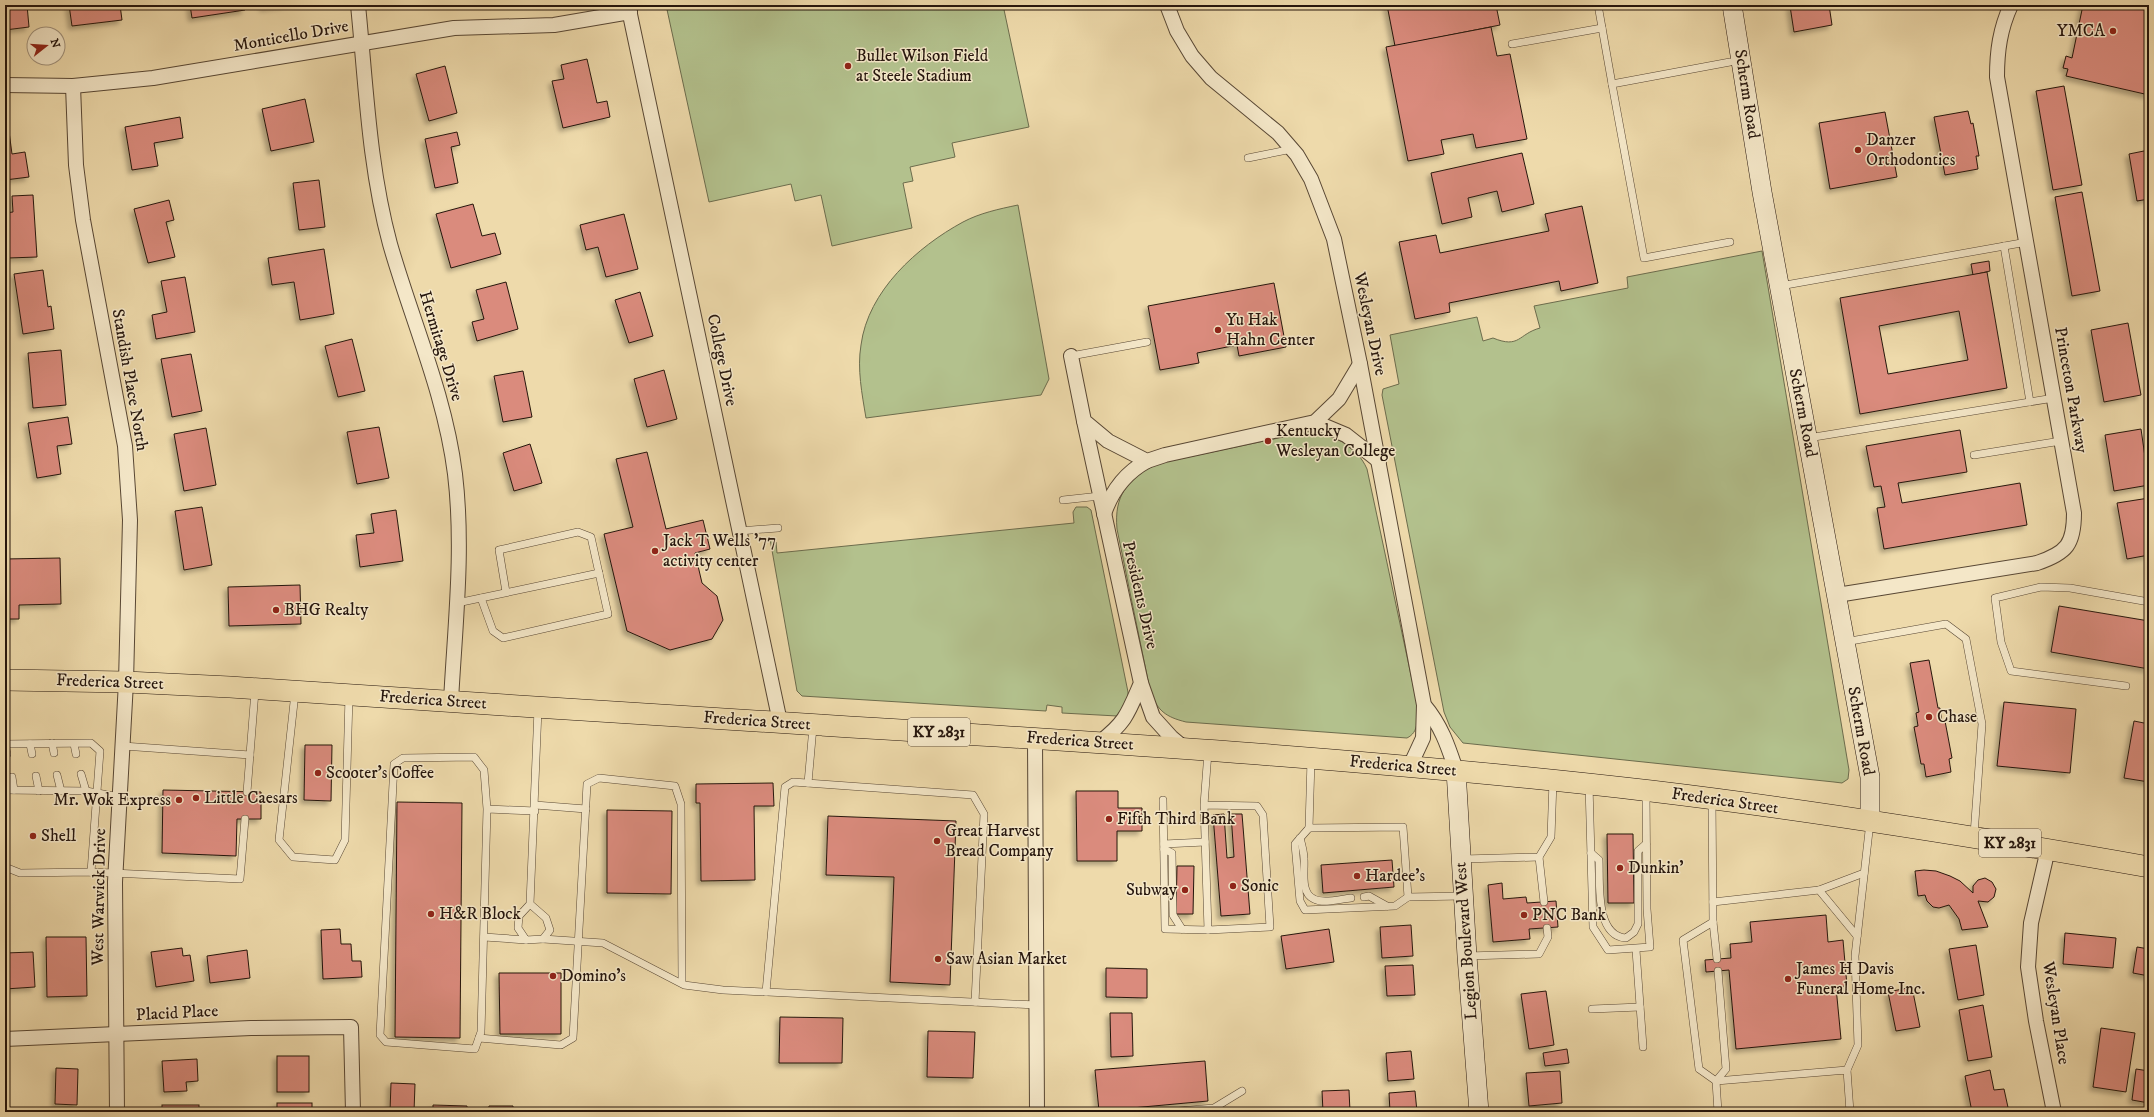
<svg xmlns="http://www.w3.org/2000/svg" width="2154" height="1117" font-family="'IM FELL DW Pica',serif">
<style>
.green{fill:#b3c18d;stroke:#6c6c4d}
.building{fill:#da8b7d;stroke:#26160d;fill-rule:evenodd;filter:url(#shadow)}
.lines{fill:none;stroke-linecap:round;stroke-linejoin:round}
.lane-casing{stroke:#584734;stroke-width:8}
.street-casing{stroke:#584734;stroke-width:16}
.secondary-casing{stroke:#26160d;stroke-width:20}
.primary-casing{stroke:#26160d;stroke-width:22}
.lane{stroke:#f4e7c8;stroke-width:7}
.street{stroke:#f4e7c8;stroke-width:14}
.secondary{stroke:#f4e7c8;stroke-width:19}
.primary{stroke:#eedaab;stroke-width:21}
.poi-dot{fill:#8f2418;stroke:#f4e7c8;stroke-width:1.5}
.labels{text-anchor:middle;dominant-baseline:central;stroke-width:3;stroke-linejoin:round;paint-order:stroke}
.shield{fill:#f4e7c8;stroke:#645545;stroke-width:1}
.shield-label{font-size:16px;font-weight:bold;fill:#26160d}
.poi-label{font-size:17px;fill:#26160d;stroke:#f4e7c8;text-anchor:start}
.street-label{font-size:17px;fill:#26160d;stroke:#f4e7c8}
</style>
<defs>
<filter id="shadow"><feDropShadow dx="-3.5" dy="3.5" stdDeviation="2" flood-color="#0004"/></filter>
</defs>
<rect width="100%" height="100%" fill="#eedaab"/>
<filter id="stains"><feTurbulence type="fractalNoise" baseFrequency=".005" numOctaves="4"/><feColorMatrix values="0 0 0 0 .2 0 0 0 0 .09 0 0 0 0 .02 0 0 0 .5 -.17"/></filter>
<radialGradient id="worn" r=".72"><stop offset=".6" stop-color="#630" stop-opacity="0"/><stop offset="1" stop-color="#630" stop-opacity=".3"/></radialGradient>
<g class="green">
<path d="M666,5H1003L1029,127L952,143L955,157L910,167L913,181L903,183L912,228L832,246L821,195L795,201L791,184L709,202Z"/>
<path d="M1018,205L1049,379L1041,395L866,418C862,394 857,369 861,345C868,291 917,247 963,222C980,213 999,209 1018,205Z"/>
<path d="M1762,251L1849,770L1848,779L1842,783L1834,782L1463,743L1450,727L1444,712L1382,395L1383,389L1399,384L1390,335L1477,317L1483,341L1493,338C1520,349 1518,334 1540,328L1534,306L1628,288L1627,277Z"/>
<path d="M1312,431C1335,436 1357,446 1367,469L1418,708C1417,720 1419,732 1407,738L1186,722C1166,717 1157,711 1150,690L1117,529C1114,495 1127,481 1155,464Z"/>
<path d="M1076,507H1087L1091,510L1128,692V698L1117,716L1062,713V707L1047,705L1046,711L802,696L797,691L770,539L776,542L777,553L1074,523L1073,512Z"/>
</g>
<g class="building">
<path d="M5,5H27L29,27L5,30Z"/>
<path d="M69,5H120L122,20L72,26Z"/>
<path d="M190,5H244L245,10L192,18Z"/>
<path d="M263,5H286L263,8Z"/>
<path d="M1387,5H1496L1500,25L1395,46Z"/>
<path d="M1798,5H1829L1832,25L1794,32L1790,6Z"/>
<path d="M2083,5H2149V95L2066,76L2068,69L2063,68L2066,56L2072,58Z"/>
<path d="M1491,27L1497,56L1510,54L1527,139L1476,148L1473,134L1441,140L1444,154L1408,161L1386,47Z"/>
<path d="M587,59L597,103L607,101L610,117L563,128L552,81L564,79L561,65Z"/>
<path d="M445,66L457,113L429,121L416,74Z"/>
<path d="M2064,86L2082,185L2053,190L2036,91Z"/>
<path d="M305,99L314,142L271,151L262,109Z"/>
<path d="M1968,111L1971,124L1973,123L1979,156H1976L1978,169L1945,175L1934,117Z"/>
<path d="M1885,112L1897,177L1830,189L1819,123Z"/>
<path d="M180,117L183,138L154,143L158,166L132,170L125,127Z"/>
<path d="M8,124L12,154L25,152L29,177L5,180V125Z"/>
<path d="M457,132L460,145L451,147L458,183L435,188L425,139Z"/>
<path d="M2149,150V199L2137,201L2129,154Z"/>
<path d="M1522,153L1534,204L1502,212L1497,191L1468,198L1472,217L1442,224L1431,173Z"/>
<path d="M319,180L325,227L299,230L293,183Z"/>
<path d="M2082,192L2100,291L2072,296L2055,197Z"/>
<path d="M33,195L37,257L8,258L5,213L13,212L12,196Z"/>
<path d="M169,200L174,220L166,222L175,257L148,263L134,209Z"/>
<path d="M473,204L482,236L495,233L501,254L451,268L436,214Z"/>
<path d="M1582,206L1598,283L1561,291L1559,281L1449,303L1450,312L1415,319L1399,242L1436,235L1440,253L1549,231L1545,214Z"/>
<path d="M624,214L638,269L606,277L598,247L586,250L580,225Z"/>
<path d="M324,249L334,314L300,320L294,282L272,285L268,258Z"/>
<path d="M1989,261L1990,271L1973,275L1971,264Z"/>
<path d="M43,270L48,307L51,306L54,329L23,334L14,274Z"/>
<path d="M1987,272L2007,388L1860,414L1840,298ZM1959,311L1968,360L1888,374L1879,326Z"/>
<path d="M185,277L195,332L156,339L152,315L167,312L161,281Z"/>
<path d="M506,282L518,329L477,341L472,322L484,319L476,290Z"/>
<path d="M1274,283L1286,347L1239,356L1237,345L1197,353L1199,363L1160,370L1148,306Z"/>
<path d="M640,292L653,336L629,343L615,300Z"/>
<path d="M2128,323L2141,395L2104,402L2091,330Z"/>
<path d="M352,339L365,391L338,397L325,346Z"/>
<path d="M61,350L66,405L33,408L28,353Z"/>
<path d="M191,354L202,411L172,417L161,359Z"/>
<path d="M664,370L677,419L647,427L634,379Z"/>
<path d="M523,371L532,417L503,422L494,376Z"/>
<path d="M68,417L72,444L57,446L61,474L37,478L28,423Z"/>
<path d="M379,427L389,478L357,484L347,432Z"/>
<path d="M206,428L216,485L184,491L174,434Z"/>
<path d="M2141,429L2149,485L2114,491L2105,435Z"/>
<path d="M1960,430L1967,472L1898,483L1902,503L2020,483L2027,525L1884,549L1877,508L1885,507L1881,486L1874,487L1866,446Z"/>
<path d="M530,444L542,483L514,491L503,453Z"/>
<path d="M647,452L666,529L703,520L710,549L695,553L702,583L717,596L723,620L712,639L670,650L627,631L604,534L633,527L616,459Z"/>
<path d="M2149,498V555L2127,559L2117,503Z"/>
<path d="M202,507L212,565L184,570L175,511Z"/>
<path d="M396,510L403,561L360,567L356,535L374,533L371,514Z"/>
<path d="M60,558L61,604L19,605V619H5V559Z"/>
<path d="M300,585L301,624L229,626L228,587Z"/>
<path d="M2059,606L2149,621V669L2051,652Z"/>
<path d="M1929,660L1938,708H1940L1942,722L1945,721L1952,758L1949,759L1951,772L1926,777L1924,764H1921L1914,727L1918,726L1916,713L1919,712L1910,663Z"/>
<path d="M2004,702L2076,709L2070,773L1997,766Z"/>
<path d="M2134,721L2149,724V782L2124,778Z"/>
<path d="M305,745H332L331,801L304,800Z"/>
<path d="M773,783L774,806H754L755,880L701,881L700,803H696V784Z"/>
<path d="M163,790L261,792V819H237L236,856L162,853Z"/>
<path d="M1076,791H1118V808H1142V831H1117V861H1077Z"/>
<path d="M397,802L462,803L460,1038L395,1037Z"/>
<path d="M607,810L672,811L671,894L607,893Z"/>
<path d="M1224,814L1227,858L1234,857L1231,814H1242L1250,914L1221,916L1213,815Z"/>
<path d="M828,816L956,821L950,985L890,982L894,877L826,875Z"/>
<path d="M1607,834H1633L1634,903H1608Z"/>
<path d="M1392,860L1394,887L1323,893L1321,865Z"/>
<path d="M1177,866H1194L1193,914H1176Z"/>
<path d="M1924,870L1936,871L1950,876L1960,881L1973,893V886L1978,880L1985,878L1992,882L1996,889L1994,897L1988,902L1978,901L1988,927L1962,930L1959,919L1949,905L1939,908L1933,907L1927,901L1925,895L1918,896L1915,871Z"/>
<path d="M1502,883L1503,899L1526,897L1527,903L1556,901L1558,927L1529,929L1530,939L1493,942L1488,885Z"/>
<path d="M1826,915L1828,942L1843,940L1847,986L1836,987L1841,1039L1736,1049L1729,970L1706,972L1705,960L1731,958L1730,944L1752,942L1750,922Z"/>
<path d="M1411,925L1413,956L1382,958L1380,927Z"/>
<path d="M340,929L341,944H351L352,961H361L362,977L323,979L321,930Z"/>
<path d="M1329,929L1334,962L1286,969L1281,936Z"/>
<path d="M2065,933L2116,938L2113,968L2063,964Z"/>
<path d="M46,937H86L87,996L47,997Z"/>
<path d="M1976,945L1984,995L1958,1000L1949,949Z"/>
<path d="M2137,947L2149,949V976L2133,973Z"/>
<path d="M182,948L183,956L190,955L194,981L156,987L151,952Z"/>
<path d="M247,950L250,978L210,983L207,956Z"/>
<path d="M33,952L35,987L5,989V953Z"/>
<path d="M1413,965L1415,995L1387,996L1385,966Z"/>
<path d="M1106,968L1147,969V998L1106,997Z"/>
<path d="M499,973H561V1034H500Z"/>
<path d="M1912,987L1920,1027L1896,1031L1888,992Z"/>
<path d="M1546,991L1554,1045L1529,1049L1521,994Z"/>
<path d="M1983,1005L1992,1057L1968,1061L1959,1010Z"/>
<path d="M1110,1013H1132L1133,1056L1111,1057Z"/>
<path d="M780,1017L843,1018L842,1063H779Z"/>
<path d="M2101,1028L2135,1033L2126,1092L2093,1087Z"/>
<path d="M928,1031L975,1032L973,1078L927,1077Z"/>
<path d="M1567,1049L1569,1063L1545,1066L1543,1053Z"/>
<path d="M1411,1051L1414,1079L1388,1081L1386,1053Z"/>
<rect x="277" y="1056" width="32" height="36"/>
<path d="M197,1059L198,1081L186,1082L187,1091L164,1092L162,1061Z"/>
<path d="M1205,1061L1208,1101L1099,1111L1095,1070Z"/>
<path d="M56,1068L78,1069L77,1105L55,1104Z"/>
<path d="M2136,1069L2149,1071V1103L2132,1100Z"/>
<path d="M1990,1070L1994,1090L2004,1089L2009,1112H1972L1965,1076Z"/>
<path d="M1560,1071L1562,1103L1529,1106L1526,1073Z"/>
<path d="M391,1083L415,1084L414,1112H390Z"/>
<path d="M1349,1090L1350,1112H1323L1322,1091Z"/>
<path d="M1415,1091L1417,1112H1390L1389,1093Z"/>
<rect x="277" y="1103" width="35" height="9"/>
<rect x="162" y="1105" width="37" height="7"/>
<path d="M433,1105L467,1106V1112H433Z"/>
<path d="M489,1106H513V1112H488Z"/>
</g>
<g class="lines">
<defs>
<g id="lane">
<path d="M1598,5L1612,84"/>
<path d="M1512,44L1602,28"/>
<path d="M1730,62L1612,84L1644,258L1730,242"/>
<path d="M1248,158L1292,149"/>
<path d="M2004,246L2030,402"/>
<path d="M1780,286L2027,242"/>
<path d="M1071,356L1147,342"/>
<path d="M1808,438L2054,398"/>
<path d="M1974,455L2061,441"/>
<path d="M1063,500L1100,496"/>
<path d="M739,531L778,528"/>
<path d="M481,598L493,631L503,638L608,614L591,537L578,532L499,550L506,592"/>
<path d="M457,603L599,573"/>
<path d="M1845,642L1946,624L1966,639L1982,724L1974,835"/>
<path d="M2126,686L2011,671L2001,642L1995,598L2041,587L2070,588L2149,602"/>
<path d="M295,693L279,840L293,857L335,860L345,840L349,696"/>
<path d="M52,743L54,753"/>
<path d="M5,744L91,743L100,751L91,872"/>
<path d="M5,744L7,754"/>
<path d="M30,744L32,754"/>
<path d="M74,744L76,754"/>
<path d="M123,746L250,755"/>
<path d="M1311,760L1309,828L1403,827L1408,897L1462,896"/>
<path d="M81,774L86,791"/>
<path d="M57,775L61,791"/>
<path d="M36,776L39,791"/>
<path d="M12,777L14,790"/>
<path d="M808,783L813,727"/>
<path d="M1589,785L1593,927L1608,950L1650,947L1647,909L1646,793"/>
<path d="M5,790L86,791L120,797"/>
<path d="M247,792L255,691"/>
<path d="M1163,800L1165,929L1208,930"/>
<path d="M1712,801L1713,922L1717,959"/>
<path d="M535,805L586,809"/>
<path d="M1204,805L1257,806L1263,815L1270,927L1208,930L1204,805L1208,752"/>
<path d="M487,809L481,1032L475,1049L386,1042L380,1035L394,764L403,758L474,757L484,770L487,809L535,811"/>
<path d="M1309,828L1295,844L1300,901L1305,910L1395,906L1408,897"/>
<path d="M1300,838C1302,845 1304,852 1304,859C1305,871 1300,893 1314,899C1324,904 1340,899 1351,898"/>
<path d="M1164,844L1205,842"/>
<path d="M1164,849L1172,853L1173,915L1182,929"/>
<path d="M1591,853L1599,860C1600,883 1595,936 1626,938L1634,932L1638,924V851L1646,844"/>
<path d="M1539,857L1544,902"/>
<path d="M1463,859L1539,857L1551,837L1553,781"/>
<path d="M5,867L20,873L91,872L240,879L245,819"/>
<path d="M1819,890L1864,873"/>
<path d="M1364,897L1369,896L1387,906"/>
<path d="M1713,902L1819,890L1857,936"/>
<path d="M530,904L546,918L550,930L543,939L526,940L518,928L519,916L530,904L538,709"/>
<path d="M1713,922L1683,940L1699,1069L1716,1081L1847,1070L1850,1112"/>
<path d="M484,937L526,940"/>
<path d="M543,939L603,943L684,985L723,990L1036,1005"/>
<path d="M1636,950L1643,1047"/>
<path d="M1467,956L1539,954L1548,937L1547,928"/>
<path d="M1718,971L1726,1069L1716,1081L1718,1112"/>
<path d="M766,992L785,787L793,782L973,795L984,814L975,1002"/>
<path d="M1592,1009L1640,1007"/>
<path d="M479,1038L561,1045L573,1038L587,784L599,778L675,786L681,804L682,983"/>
<path d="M1847,1070L1858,1045L1855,956L1870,822"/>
<path d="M1167,1112L1214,1108L1242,1091"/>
</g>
<g id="street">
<path d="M358,5C366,85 369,167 390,244C412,321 445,394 455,474C464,549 455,625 451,701"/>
<path d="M628,5L780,722"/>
<path d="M1167,5L1177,31L1192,56L1211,78L1278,133L1297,155L1311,179L1334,239L1360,364L1424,705C1441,725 1448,746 1456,770"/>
<path d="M5,85L73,86L153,78L454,28L554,25L630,12"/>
<path d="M73,86L76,165L83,220L125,446L130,520L126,682L115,882L117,1112"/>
<path d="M1071,356L1084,421L1108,441L1147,461L1165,455L1315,422L1339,399L1360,364"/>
<path d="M1084,421L1141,683C1128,713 1126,722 1100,742"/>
<path d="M1315,422L1346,435L1379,461"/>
<path d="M1104,514C1112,490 1125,473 1147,461"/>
<path d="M1837,595L2037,563C2067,553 2074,544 2074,513L1997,77C1997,51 2000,29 2011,5"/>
<path d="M1141,683L1153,717L1172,738L1184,748"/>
<path d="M1035,738L1037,1112"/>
<path d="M1410,766L1423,738L1424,705"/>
<path d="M2048,849L2031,923L2028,967L2036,1021L2054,1112"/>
<path d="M5,1039L251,1028L351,1027L353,1112"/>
</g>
<g id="secondary">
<path d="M1732,5L1762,192L1870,777V820"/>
<path d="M1456,770L1467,956L1479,1112"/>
</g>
<path id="primary" d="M5,680L126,682L230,687C427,700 623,713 820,725C1097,742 1375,759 1651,791C1818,811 1984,838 2149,867"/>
</defs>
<use href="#lane" class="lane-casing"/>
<use href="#street" class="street-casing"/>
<use href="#secondary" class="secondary-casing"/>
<use href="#primary" class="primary-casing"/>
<use href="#lane" class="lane"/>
<use href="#street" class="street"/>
<use href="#secondary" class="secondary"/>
<use href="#primary" class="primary"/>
</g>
<g class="poi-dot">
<circle cx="2113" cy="31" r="4"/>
<circle cx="848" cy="66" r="4"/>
<circle cx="1858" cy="150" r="4"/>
<circle cx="1218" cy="330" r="4"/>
<circle cx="1268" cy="441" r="4"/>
<circle cx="655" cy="551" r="4"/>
<circle cx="276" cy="610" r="4"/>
<circle cx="1929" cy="717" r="4"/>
<circle cx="318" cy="773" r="4"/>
<circle cx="196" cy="798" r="4"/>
<circle cx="179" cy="800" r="4"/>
<circle cx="1109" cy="819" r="4"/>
<circle cx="33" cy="836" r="4"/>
<circle cx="937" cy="841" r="4"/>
<circle cx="1620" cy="868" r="4"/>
<circle cx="1357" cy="876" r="4"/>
<circle cx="1233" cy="886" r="4"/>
<circle cx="1185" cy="890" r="4"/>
<circle cx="431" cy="914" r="4"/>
<circle cx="1524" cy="915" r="4"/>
<circle cx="938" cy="959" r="4"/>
<circle cx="553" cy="976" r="4"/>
<circle cx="1788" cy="979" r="4"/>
</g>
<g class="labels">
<g class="shield">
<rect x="908" y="718" width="62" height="28" rx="3"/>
<rect x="1979" y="829" width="62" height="28" rx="3"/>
</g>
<g class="shield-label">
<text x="939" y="732">KY 2831</text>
<text x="2010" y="843">KY 2831</text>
</g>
<g class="poi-label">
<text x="2105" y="31" text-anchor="end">YMCA</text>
<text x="856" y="56">Bullet Wilson Field<tspan x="856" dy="20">at Steele Stadium</tspan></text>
<text x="1866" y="140">Danzer<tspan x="1866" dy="20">Orthodontics</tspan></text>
<text x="1226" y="320">Yu Hak<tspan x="1226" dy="20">Hahn Center</tspan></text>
<text x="1276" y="431">Kentucky<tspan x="1276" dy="20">Wesleyan College</tspan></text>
<text x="663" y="541">Jack T Wells '77<tspan x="663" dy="20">activity center</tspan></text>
<text x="284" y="610">BHG Realty</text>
<text x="1937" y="717">Chase</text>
<text x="326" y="773">Scooter's Coffee</text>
<text x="204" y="798">Little Caesars</text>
<text x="171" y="800" text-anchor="end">Mr. Wok Express</text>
<text x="1117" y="819">Fifth Third Bank</text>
<text x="945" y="831">Great Harvest<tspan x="945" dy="20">Bread Company</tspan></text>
<text x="41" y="836">Shell</text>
<text x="1628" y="868">Dunkin'</text>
<text x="1365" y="876">Hardee's</text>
<text x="1241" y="886">Sonic</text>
<text x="1177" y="890" text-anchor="end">Subway</text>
<text x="439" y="914">H&amp;R Block</text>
<text x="1532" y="915">PNC Bank</text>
<text x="946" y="959">Saw Asian Market</text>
<text x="1796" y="969">James H Davis<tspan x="1796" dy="20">Funeral Home Inc.</tspan></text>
<text x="561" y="976">Domino's</text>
</g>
<g class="street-label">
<text transform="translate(291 36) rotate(-10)">Monticello Drive</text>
<text transform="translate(1747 94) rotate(81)">Scherm Road</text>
<text transform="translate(1370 324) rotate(78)">Wesleyan Drive</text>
<text transform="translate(441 346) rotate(73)">Hermitage Drive</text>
<text transform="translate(722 360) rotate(78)">College Drive</text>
<text transform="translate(130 380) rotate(80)">Standish Place North</text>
<text transform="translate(2071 390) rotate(80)">Princeton Parkway</text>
<text transform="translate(1803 413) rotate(79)">Scherm Road</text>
<text transform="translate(1140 595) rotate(77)">Presidents Drive</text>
<text transform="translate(110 682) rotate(2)">Frederica Street</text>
<text transform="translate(433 700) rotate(4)">Frederica Street</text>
<text transform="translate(757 721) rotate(4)">Frederica Street</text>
<text transform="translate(1861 731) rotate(80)">Scherm Road</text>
<text transform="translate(1080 741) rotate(4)">Frederica Street</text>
<text transform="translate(1403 766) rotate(5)">Frederica Street</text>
<text transform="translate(1725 801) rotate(8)">Frederica Street</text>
<text transform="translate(99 897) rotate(-89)">West Warwick Drive</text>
<text transform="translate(1466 941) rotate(-94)">Legion Boulevard West</text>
<text transform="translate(177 1013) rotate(-3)">Placid Place</text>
<text transform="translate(2056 1013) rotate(81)">Wesleyan Place</text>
</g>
</g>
<rect width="2154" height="1117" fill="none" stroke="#eedaab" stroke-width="20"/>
<rect x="6" y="6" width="2142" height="1105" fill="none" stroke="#26160d" stroke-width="2"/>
<rect x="10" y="10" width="2134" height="1097" fill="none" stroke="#26160d"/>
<g transform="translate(46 46) rotate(73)"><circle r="19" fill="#f4e7c8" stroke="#a2937d"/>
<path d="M0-3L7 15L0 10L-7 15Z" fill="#8f2418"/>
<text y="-6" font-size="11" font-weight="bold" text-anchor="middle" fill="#26160d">N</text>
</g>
<rect width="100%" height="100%" filter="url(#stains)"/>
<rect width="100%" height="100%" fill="url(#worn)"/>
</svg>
